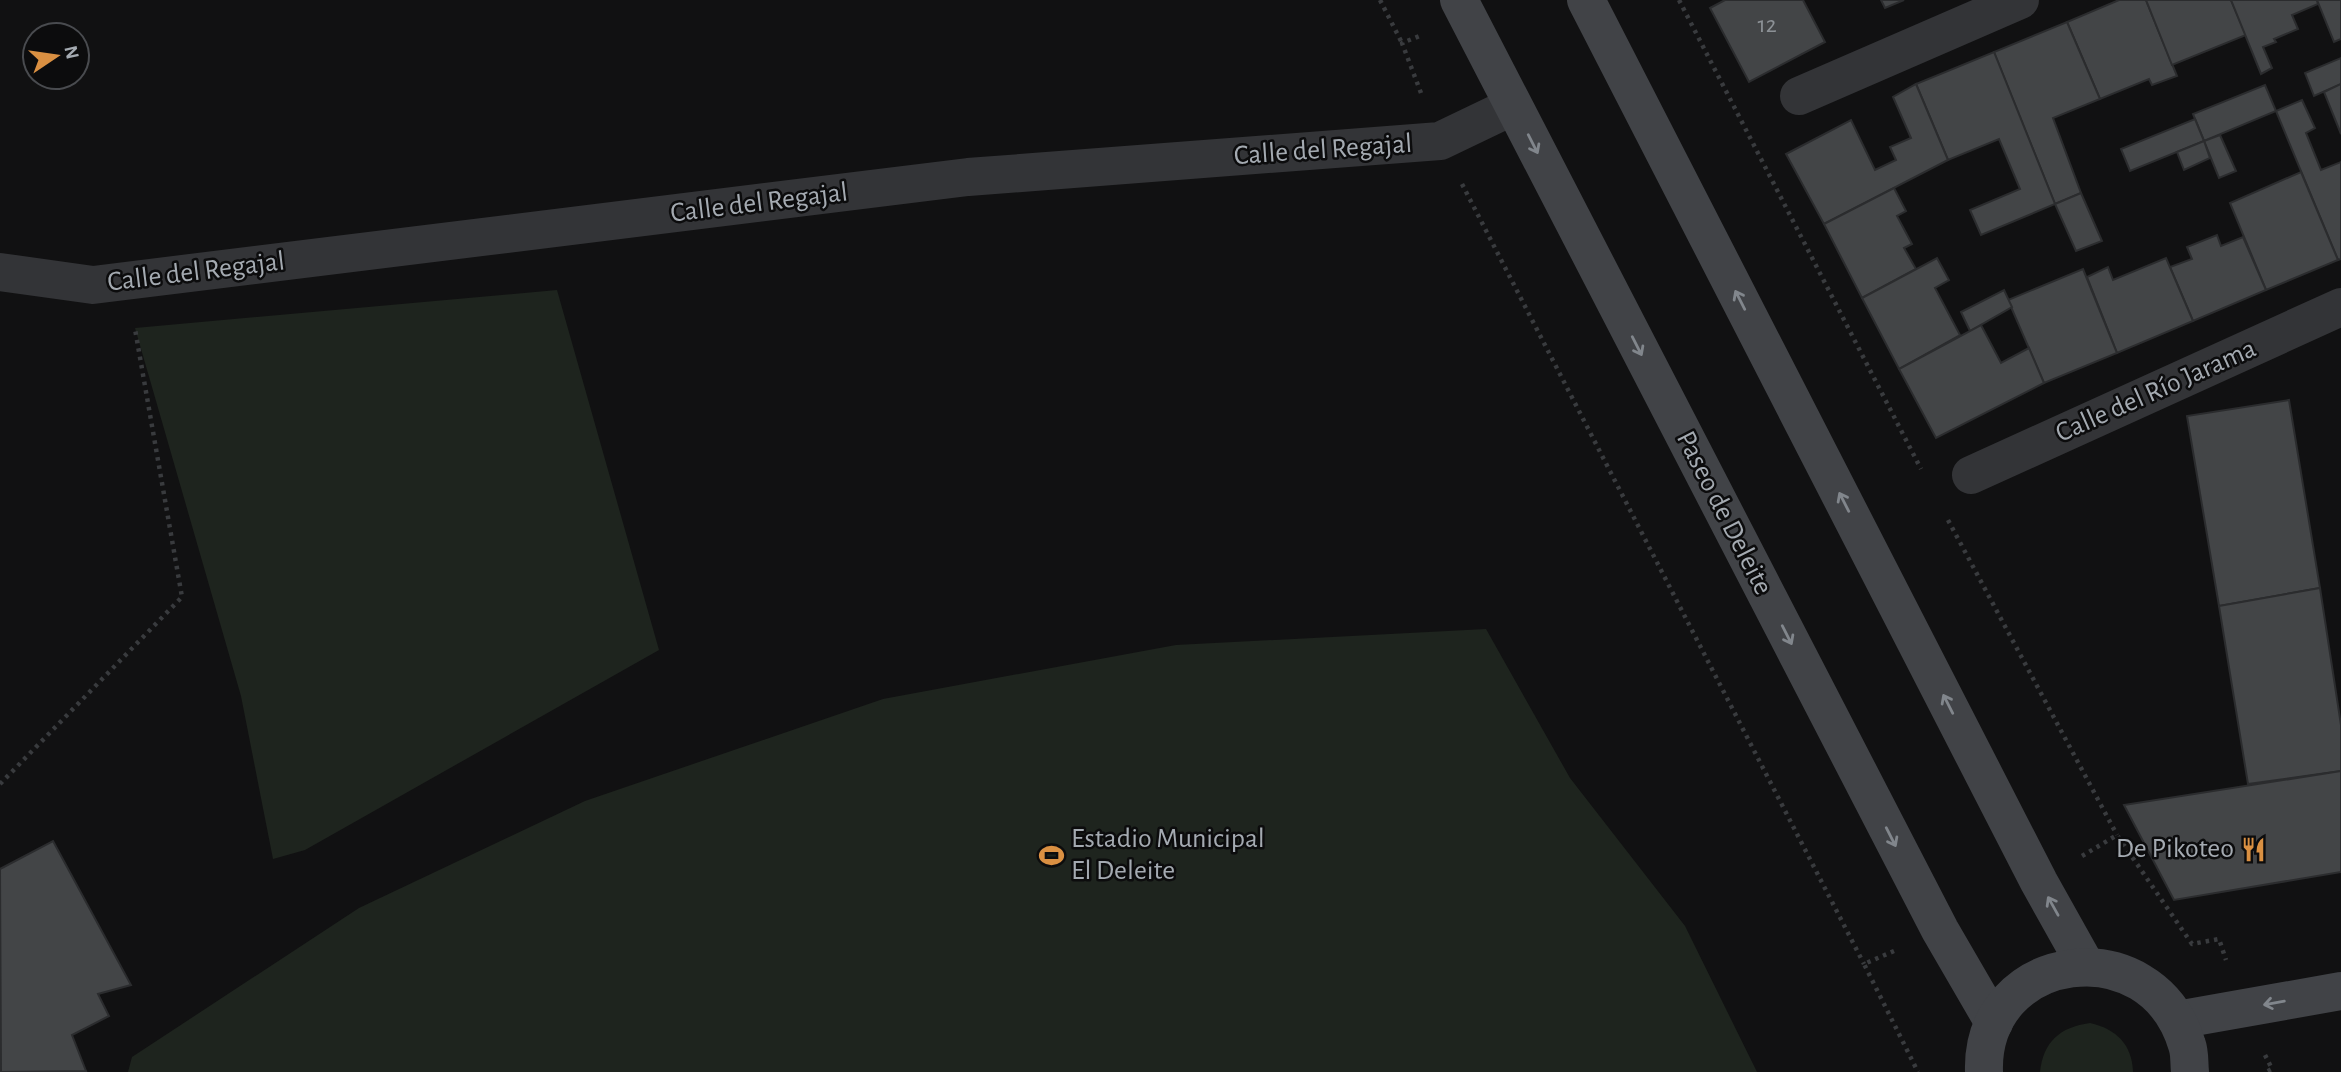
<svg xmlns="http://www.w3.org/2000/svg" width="2341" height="1072" font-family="'Alegreya Sans',sans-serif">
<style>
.green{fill:#1e241e}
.building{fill:#434547;stroke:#2b2c2e;stroke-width:2}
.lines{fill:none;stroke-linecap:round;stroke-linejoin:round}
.path{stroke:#393b3e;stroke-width:4.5;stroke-dasharray:3.5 5;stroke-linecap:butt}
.minor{stroke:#333437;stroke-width:38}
.secondary{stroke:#414347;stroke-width:38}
.oneway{stroke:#81868c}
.labels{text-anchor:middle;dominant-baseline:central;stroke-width:5;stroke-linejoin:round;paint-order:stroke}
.number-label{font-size:24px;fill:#8c9196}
.street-label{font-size:28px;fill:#a4aab1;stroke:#0c0c0d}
.poi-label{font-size:28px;fill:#a4aab1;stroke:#0c0c0d;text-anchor:start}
</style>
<rect width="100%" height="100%" fill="#111112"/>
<g class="green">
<path d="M557,290L659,650L305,850L273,859L241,696L135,328Z"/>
<path d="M1486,629L1570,778L1685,926L1757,1072H128L132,1057L359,908L585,801L883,699L1176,645Z"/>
<path d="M2090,1023C2116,1029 2132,1044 2133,1072H2040C2043,1042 2060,1027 2090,1023Z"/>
</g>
<g class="building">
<path d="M1725,0H1803L1825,42L1749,82L1710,8Z"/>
<path d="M1881,0H1904L1885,8Z"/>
<path d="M2119,0H2146L2177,76L2152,85L2149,79L2100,99L2067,22Z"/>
<path d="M2146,0H2231L2246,35L2172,65Z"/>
<path d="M2231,0H2317L2318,4L2292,15L2298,29L2274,39L2276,42L2263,47L2272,68L2261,74Z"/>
<path d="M2317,0H2341V39L2334,42Z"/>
<path d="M2067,22L2100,99L2053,118L2081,193L2055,204L1994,52Z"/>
<path d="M1994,52L2055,204L1981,235L1970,210L2020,189L1999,139L1948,160L1916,84Z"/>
<path d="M2341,58V84L2314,96L2305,73Z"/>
<path d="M1916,84L1948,160L1824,224L1786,154L1851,120L1875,170L1896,160L1890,147L1911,138L1893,97Z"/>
<path d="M2341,84V134L2324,92Z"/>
<path d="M2265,85L2276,111L2204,141L2193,114Z"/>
<path d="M2302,100L2315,128L2306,133L2321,170L2341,162V259L2338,260L2276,111Z"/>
<path d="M2195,119L2204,141L2130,171L2121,149Z"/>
<path d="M2220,135L2236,171L2219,178L2204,141Z"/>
<path d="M2204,141L2210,158L2184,170L2177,152Z"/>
<path d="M2301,172L2338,260L2266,290L2230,203Z"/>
<path d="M1894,188L1906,211L1897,216L1912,244L1904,248L1916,269L1862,298L1824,224Z"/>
<path d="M2081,193L2102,241L2076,251L2055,204Z"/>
<path d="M2217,235L2221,246L2243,237L2266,290L2193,321L2170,267L2192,259L2187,247Z"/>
<path d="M1937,258L1949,280L1935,288L1960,335L1899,369L1862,298Z"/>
<path d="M2166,258L2193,321L2117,353L2087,277L2108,267L2113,280Z"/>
<path d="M2083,269L2117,353L2044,383L2008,300Z"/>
<path d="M2004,290L2012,307L1970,331L1961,312Z"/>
<path d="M1981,325L2001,363L2029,348L2044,383L1936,438L1899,369Z"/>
<path d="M2289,400L2320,588L2219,606L2187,416Z"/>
<path d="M2320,588L2341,725V771L2248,784L2219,606Z"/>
<path d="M2341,771V872L2174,900L2124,805Z"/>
<path d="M53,841L131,985L98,994L109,1016L72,1035L86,1071L1,1072L0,869Z"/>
</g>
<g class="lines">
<g class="path">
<path d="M1380,0L1402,43"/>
<path d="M1679,0L1921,469"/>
<path d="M1421,93L1402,43L1422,35"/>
<path d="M1462,184L1864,964"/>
<path d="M1948,520L2117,835"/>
<path d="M0,784L182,597L135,329"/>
<path d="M2082,856L2117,835L2192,944L2219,939L2226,960"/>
<path d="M1894,951L1864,964L1918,1072"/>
<path d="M2265,1055L2272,1069L2266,1072"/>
</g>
<g class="minor">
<path d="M1799,96L2020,0"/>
<path d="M0,272L93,285L968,177L1440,141L1513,106"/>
<path d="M1971,475L2341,307"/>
</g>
<g class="secondary">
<path d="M1459,0L1940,930L1994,1023"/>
<path d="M1586,0L2039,882L2086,966"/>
<path d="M2177,1020L2341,991"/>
<path d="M1984,1072C1980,951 2152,926 2187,1045C2190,1053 2189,1063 2190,1072"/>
</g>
</g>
<defs><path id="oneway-shaft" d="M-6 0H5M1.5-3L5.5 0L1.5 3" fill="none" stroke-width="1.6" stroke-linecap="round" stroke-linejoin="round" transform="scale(1.75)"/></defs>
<g class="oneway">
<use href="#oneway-shaft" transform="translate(1533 144) rotate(63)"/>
<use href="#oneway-shaft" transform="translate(1740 300) rotate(-117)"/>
<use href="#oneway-shaft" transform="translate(1637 346) rotate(63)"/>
<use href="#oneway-shaft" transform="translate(1844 502) rotate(-117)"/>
<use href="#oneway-shaft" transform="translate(1787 635) rotate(63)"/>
<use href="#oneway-shaft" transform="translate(1948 704) rotate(-117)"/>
<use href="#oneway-shaft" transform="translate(1891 837) rotate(63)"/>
<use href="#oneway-shaft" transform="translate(2053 906) rotate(-119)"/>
<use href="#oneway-shaft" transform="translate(2274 1003) rotate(170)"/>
</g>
<defs>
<symbol id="restaurant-bare" viewBox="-9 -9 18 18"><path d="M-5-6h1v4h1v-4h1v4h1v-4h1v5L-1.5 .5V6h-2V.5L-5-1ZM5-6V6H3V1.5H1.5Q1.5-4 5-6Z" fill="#da9042" stroke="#0c0c0d" stroke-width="2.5" paint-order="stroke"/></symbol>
<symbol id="stadium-bare" viewBox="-9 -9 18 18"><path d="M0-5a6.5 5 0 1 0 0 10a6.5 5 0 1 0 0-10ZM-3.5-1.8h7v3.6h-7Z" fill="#da9042" stroke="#0c0c0d" stroke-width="2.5" paint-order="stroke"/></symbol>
</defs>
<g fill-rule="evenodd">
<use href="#restaurant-bare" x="2236" y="832" width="35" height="35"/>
<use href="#stadium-bare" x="1034" y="838" width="35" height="35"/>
</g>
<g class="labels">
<g class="number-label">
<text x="1767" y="25">12</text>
</g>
<g class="street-label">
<text transform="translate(1323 150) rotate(-4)">Calle del Regajal</text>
<text transform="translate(759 203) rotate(-7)">Calle del Regajal</text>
<text transform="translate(196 272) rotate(-7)">Calle del Regajal</text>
<text transform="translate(2156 391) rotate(-24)">Calle del Río Jarama</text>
<text transform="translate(1724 513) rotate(63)">Paseo de Deleite</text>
</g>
<g class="poi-label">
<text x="1071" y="839">Estadio Municipal<tspan x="1071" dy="32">El Deleite</tspan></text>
<text x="2234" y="849" text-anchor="end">De Pikoteo</text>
</g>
</g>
<g transform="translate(56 56) rotate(77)"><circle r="33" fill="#0c0c0d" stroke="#494b4f" stroke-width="2"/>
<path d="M0-5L12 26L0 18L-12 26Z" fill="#da9042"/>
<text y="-10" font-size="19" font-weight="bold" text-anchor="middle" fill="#a4aab1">N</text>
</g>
</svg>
